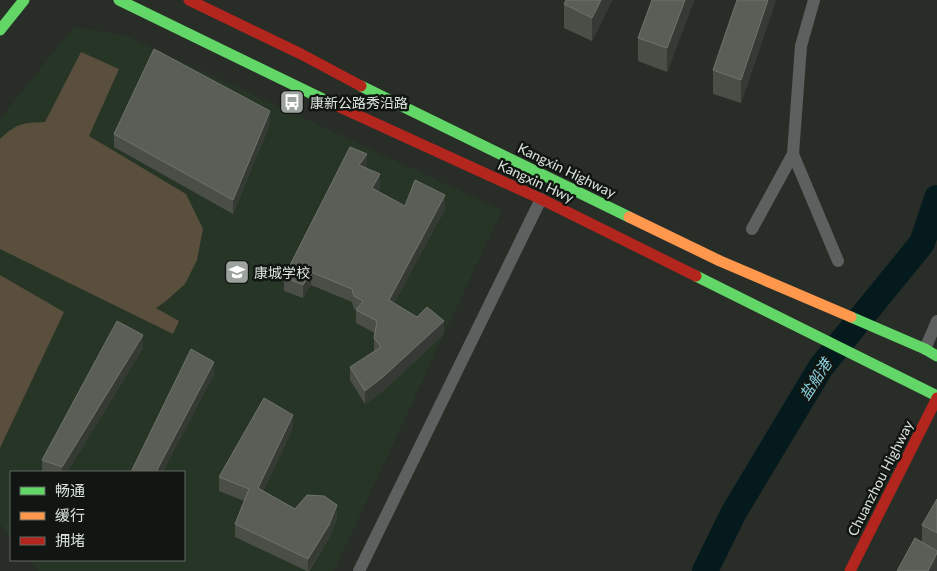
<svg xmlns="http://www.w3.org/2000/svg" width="937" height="571" font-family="Lato,'Noto Sans SC',sans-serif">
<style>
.built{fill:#273527}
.green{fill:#594f3c}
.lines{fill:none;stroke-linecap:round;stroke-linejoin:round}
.river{stroke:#041a1d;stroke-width:26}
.street{stroke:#5e605f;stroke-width:12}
.fast{stroke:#63d668;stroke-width:11}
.slow{stroke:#ff974d;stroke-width:11}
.jam{stroke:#b3261e;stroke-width:11}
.wall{fill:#4b4e47}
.shaded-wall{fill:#363a34}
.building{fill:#5b5e57;stroke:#6f736c}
.labels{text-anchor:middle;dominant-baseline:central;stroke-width:5;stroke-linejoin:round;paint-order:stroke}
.poi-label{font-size:14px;fill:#dce3dc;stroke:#121612;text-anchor:start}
.street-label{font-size:14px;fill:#dce3dc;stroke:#121612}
.water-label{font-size:15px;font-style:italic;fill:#8ad1de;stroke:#121612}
</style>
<rect width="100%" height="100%" fill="#282d28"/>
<path class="built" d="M74,27L124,35L502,210L334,571H38L29,560H184V472H11V538L0,524V119Z"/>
<g class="green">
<path d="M81,52L119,69L89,136L186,194L203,229L197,260L185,284L166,301L156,308L179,321L173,334L0,249V139C17,123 22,123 45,122Z"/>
<path d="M0,275L64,312L0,448Z"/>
</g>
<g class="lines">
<path class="river" d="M705,571L734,512L821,367L922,243L937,198"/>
<g class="street">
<path d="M814,0L801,46L793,154L838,261"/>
<path d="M752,229L793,154"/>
<path d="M925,349L937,321"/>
<path d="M359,571L541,199"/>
</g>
<g class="fast">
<path d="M119,0L331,103"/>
<path d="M0,30L24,0"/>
<path d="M361,86L629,217"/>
<path d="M696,276L937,396"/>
<path d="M851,317L925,349L937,356"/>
</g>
<path class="slow" d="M629,217L720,261L851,317"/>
<g class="jam">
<path d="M189,0L301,54L361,86"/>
<path d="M331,103L541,199L696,276"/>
<path d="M850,571L937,398"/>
</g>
</g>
<g class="wall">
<path d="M612,0L592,41L564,28V4Z"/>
<path d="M652,0H694L667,72L638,61V38Z"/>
<path d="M776,0L741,103L713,94V70Z"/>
<path d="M270,124L233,214L114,147V134Z"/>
<path d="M350,147L367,168L380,187L378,191L405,206L445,209L394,303L444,334L384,390L365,404L350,380V367L374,351V338L375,333L356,323V310L354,309L352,302L311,285L303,298L284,291V277Z"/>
<path d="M143,348L67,472H42V460Z"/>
<path d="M293,428L263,491L295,509L337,518L329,538L309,571H307L235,537V524L244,501L219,491V477Z"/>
<path d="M937,499V571L922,542V525Z"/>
</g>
<g class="shaded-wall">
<path d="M601,0H612L592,41V18Z"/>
<path d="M685,0H694L667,72V48Z"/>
<path d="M768,0H776L741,103V80Z"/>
<path d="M270,111V124L233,214V200Z"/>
<path d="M367,154V168L359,178V165Z"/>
<path d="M380,174V187L372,201V188Z"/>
<path d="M445,195V209L389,313V300Z"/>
<path d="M311,272V285L303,298V285Z"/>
<path d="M444,321V334L384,390L365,404V391Z"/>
<path d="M143,335V348L67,472H62V467Z"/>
<path d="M214,362V375L163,472H156Z"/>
<path d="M293,415V428L258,502V488Z"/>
<path d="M337,505V518L329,538L308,571V559Z"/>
<path d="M937,553V571H928Z"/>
</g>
<g class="building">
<path d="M566,0H601L592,18L564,4Z"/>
<path d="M652,0H685L667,48L638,38Z"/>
<path d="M737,0H768L741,80L713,70Z"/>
<path d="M154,49L270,111L233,200L114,134Z"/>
<path d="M350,147L367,154L359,165L380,174L372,188L405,206L415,180L445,195L389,300L417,317L427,307L444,321L384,376L365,391L350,367L381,347L374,338L377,321L356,310L363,301L354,296L352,289L311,272L303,285L284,277Z"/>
<path d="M117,321L143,335L62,467L42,460Z"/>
<path d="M191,349L214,362L156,472H131Z"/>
<path d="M264,398L293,415L258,488L295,509L307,495L324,496L337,505L329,525L308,559L235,524L249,489L219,477Z"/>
<path d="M937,499V533L922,525Z"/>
<path d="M915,538L937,551V553L928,571H897Z"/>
</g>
<defs>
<symbol id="bus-square" viewBox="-11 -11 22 22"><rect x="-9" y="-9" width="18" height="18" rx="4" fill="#9da39d" stroke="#121612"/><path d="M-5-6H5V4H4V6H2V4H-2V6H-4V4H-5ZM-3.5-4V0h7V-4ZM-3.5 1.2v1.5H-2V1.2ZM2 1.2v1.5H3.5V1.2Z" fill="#fff"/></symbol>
<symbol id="school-square" viewBox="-11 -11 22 22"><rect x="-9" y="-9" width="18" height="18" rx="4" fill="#9da39d" stroke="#121612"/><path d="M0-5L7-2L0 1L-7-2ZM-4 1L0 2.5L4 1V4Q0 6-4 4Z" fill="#fff"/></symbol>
</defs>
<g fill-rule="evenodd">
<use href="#bus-square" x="278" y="88" width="28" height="28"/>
<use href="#school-square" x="223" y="258" width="28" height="28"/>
</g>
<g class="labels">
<g class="poi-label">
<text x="310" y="102">康新公路秀沿路</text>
<text x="254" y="272">康城学校</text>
</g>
<g class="street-label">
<text transform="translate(567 170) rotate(26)">Kangxin Highway</text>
<text transform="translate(536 181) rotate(25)">Kangxin Hwy</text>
<text transform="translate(880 478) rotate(-63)">Chuanzhou Highway</text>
</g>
<g class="water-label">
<text transform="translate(815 379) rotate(-57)">盐船港</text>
</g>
</g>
<rect x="10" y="471" width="175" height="90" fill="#121612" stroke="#636863"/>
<rect x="20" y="487" width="25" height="8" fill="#63d668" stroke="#636863"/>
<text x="55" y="496" font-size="15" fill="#dce3dc">畅通</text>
<rect x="20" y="512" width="25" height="8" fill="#ff974d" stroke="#636863"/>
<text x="55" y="521" font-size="15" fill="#dce3dc">缓行</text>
<rect x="20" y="537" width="25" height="8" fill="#b3261e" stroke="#636863"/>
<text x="55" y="546" font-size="15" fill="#dce3dc">拥堵</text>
</svg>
